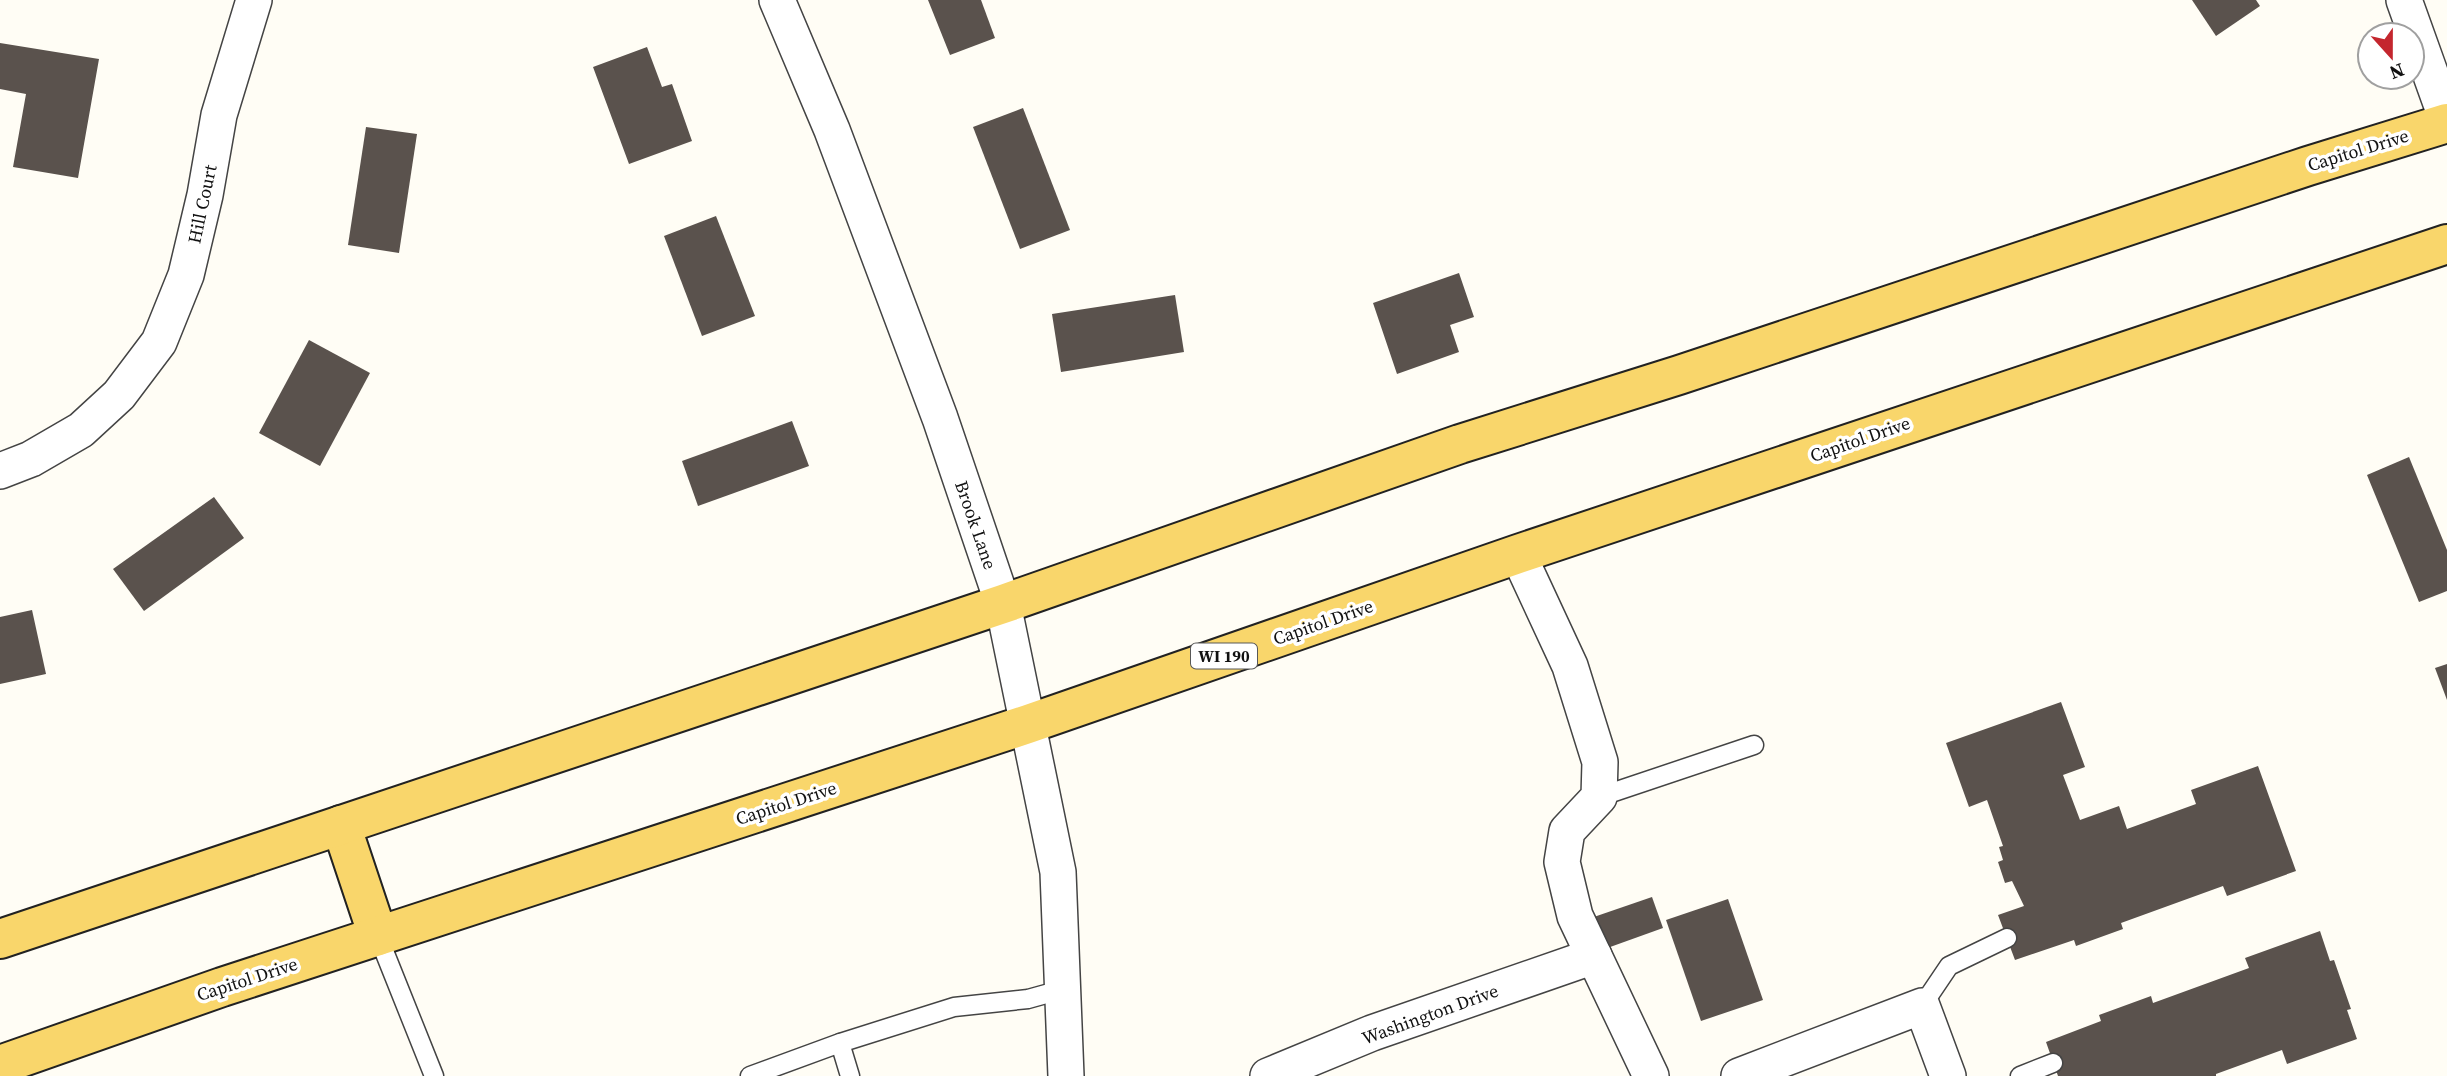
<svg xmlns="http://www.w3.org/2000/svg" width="2447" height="1076" font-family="'Source Serif 4',serif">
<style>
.building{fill:#5a524d}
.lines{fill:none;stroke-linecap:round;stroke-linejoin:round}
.service-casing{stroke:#444;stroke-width:21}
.minor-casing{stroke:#444;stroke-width:38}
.primary-casing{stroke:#222;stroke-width:42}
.service{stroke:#fff;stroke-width:18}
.minor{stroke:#fff;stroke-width:35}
.primary{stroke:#f9d66b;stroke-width:38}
.labels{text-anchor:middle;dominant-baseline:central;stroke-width:7;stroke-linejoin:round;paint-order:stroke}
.shield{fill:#fff;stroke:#585858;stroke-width:2}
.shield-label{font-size:16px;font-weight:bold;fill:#111}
.street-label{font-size:18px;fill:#111;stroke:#fff}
</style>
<rect width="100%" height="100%" fill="#fffdf5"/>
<g class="building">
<path d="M928,0H981L995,38L950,55Z"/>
<path d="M2192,0H2256L2260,6L2216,36Z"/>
<path d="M0,43L99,59L78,178L13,167L26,94L0,89Z"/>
<path d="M647,47L662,87L672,84L692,141L629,164L593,67Z"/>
<path d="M1023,108L1070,230L1020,249L973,127Z"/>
<path d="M366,127L417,134L399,253L348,245Z"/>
<path d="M716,216L755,316L702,336L664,236Z"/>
<path d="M1459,273L1474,317L1450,325L1459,352L1397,374L1373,303Z"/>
<path d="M1175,295L1184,352L1061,372L1052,314Z"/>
<path d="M309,340L370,373L320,466L259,433Z"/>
<path d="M792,421L809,466L698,506L682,461Z"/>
<path d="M2409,457L2447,550V591L2419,602L2367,475Z"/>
<path d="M214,497L244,538L144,611L113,569Z"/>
<path d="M32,610L46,674L0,684V617Z"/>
<path d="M2447,664V700L2435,668Z"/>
<path d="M2061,702L2085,767L2063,775L2080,820L2119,806L2127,829L2196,804L2191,790L2258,766L2296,871L2227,896L2223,886L2121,923L2123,929L2076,946L2074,940L2015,960L1998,915L2024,906L2012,881L2005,883L1998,862L2003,860L1999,847L2003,846L1987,800L1969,807L1946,743Z"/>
<path d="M1652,897L1663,928L1599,951L1588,919Z"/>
<path d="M1728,899L1763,1000L1701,1021L1666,920Z"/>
<path d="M2320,931L2330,961L2334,960L2351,1009L2347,1010L2357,1039L2287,1064L2282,1050L2216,1074V1076H2058L2046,1042L2101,1021L2099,1015L2151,996L2153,1003L2249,968L2245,958Z"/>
</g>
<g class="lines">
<defs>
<g id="service">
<path d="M1599,797L1754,745"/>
<path d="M378,936L434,1076"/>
<path d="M1922,1006L1949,966L2007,938"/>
<path d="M840,1043L850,1076"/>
<path d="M750,1076L840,1043L954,1007L1028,999L1064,989"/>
<path d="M2020,1076L2053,1063"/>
</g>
<g id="minor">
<path d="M777,0L832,130L940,418L1003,604L1058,872L1066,1076"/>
<path d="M2404,0L2447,120"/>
<path d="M0,471L31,459L81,430L119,395L159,342L186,275L205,195L219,115L254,0"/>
<path d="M1518,554L1570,666L1600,762L1599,797L1567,831L1562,862L1575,916L1651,1076"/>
<path d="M1268,1076L1372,1033L1594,956"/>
<path d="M1739,1076L1922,1006L1948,1076"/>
</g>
<g id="primary">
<path d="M341,825L378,936"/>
<path d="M0,939L1003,604L1460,444L1679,375L2308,166L2447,123"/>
<path d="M0,1065L222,987L1028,724L1518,554L2447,244"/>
</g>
</defs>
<use href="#service" class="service-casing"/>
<use href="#minor" class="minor-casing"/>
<use href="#primary" class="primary-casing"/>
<use href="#service" class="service"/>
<use href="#minor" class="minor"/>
<use href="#primary" class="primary"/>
</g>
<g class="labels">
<rect class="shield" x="1191" y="643.5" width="66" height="25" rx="5"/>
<g class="shield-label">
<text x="1224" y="656">WI 190</text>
</g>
<g class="street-label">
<text transform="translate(2358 150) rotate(-17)">Capitol Drive</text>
<text transform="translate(202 204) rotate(-78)">Hill Court</text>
<text transform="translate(1860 439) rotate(-19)">Capitol Drive</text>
<text transform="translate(976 525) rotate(71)">Brook Lane</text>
<text transform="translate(1323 622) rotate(-19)">Capitol Drive</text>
<text transform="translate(786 803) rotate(-18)">Capitol Drive</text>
<text transform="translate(247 979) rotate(-18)">Capitol Drive</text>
<text transform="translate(1430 1014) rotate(-20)">Washington Drive</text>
</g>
</g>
<g transform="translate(2391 56) rotate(159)"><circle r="33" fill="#ffffff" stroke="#a0a0a0" stroke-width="2"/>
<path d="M0-5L12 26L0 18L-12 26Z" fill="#c4262e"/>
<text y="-10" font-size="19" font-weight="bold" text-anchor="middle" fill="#111111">N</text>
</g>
</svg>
